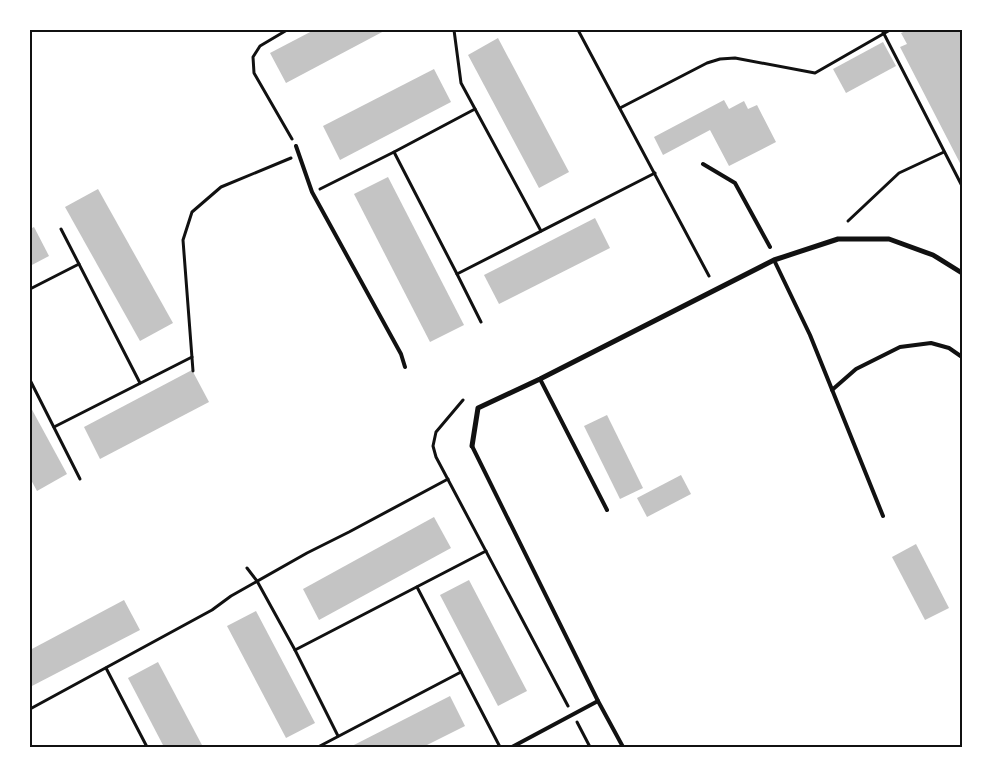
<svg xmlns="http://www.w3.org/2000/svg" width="992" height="777" font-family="'Work Sans',sans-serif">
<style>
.building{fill:#c4c4c4}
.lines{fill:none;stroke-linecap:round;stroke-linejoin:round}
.path{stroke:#111;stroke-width:3}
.service{stroke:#111;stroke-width:4}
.minor{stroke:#111;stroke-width:5}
.neatline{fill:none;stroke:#111;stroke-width:2}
</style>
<rect width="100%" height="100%" fill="#fff"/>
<g class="building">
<path d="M314,30H386L286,83L270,53Z"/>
<path d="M908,30H962V167L900,47L907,44L901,33Z"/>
<path d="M498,38L569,172L539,188L468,55Z"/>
<path d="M883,42L896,66L846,93L833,69Z"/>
<path d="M434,69L451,102L340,160L323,126Z"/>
<path d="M724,100L729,109L744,101L748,109L757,105L776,142L729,166L710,130L663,155L654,137Z"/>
<path d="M388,177L464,325L430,342L354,194Z"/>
<path d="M98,189L173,323L140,341L65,207Z"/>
<path d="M595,218L610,248L499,304L484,275Z"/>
<path d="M34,227L49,256L30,266V229Z"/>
<path d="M192,370L209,402L100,459L84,427Z"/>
<path d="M30,406L67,474L37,491L30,478Z"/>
<path d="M607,415L643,488L620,499L584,426Z"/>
<path d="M681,475L691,494L647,517L637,498Z"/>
<path d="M434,517L451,548L319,620L303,589Z"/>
<path d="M916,544L949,608L925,620L892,557Z"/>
<path d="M469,580L527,691L498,706L440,595Z"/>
<path d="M124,600L140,630L30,687V650Z"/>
<path d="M256,611L315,723L286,738L227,626Z"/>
<path d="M158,662L203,747H164L128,678Z"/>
<path d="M450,696L465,726L423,747H350Z"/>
</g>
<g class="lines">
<g class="path">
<path d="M287,30L260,46L253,57L254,73L292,139"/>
<path d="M454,30L461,83L541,231"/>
<path d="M578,30L709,276"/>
<path d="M882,30L962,186"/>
<path d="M620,108L707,63L720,59L735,58L815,73L890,30"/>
<path d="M394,152L457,274L481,322"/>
<path d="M320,189L394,152L475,109"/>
<path d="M848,221L899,173L944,152"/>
<path d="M61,229L140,383"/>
<path d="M457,274L655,173"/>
<path d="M30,289L79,264"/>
<path d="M193,371L183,240L192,212L221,187L291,158"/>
<path d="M30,380L80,479"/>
<path d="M463,400L436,432L433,446L436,457L568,706"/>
<path d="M54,427L192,357"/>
<path d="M247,568L257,581L295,650L486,551"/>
<path d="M417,587L500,747"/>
<path d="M295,650L338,736"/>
<path d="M106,668L147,747"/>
<path d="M30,709L212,610L231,596L307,553L349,532L448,479"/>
<path d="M577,722L590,747"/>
<path d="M318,747L461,672"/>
</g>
<g class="service">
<path d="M296,146L312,192L401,354L405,367"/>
<path d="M703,164L735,183L770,247"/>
<path d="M774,260L810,335L883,516"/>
<path d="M540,379L607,510"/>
<path d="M832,390L856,369L900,347L931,343L949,348L962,357"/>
<path d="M472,446L598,701L623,747"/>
<path d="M512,747L598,701"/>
</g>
<path class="minor" d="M472,446L478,408L540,379L774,260L838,239H889L933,255L962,273"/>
</g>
<rect width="992" height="777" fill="none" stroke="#ffffff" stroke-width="62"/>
<rect x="31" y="31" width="930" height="715" class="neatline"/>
</svg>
